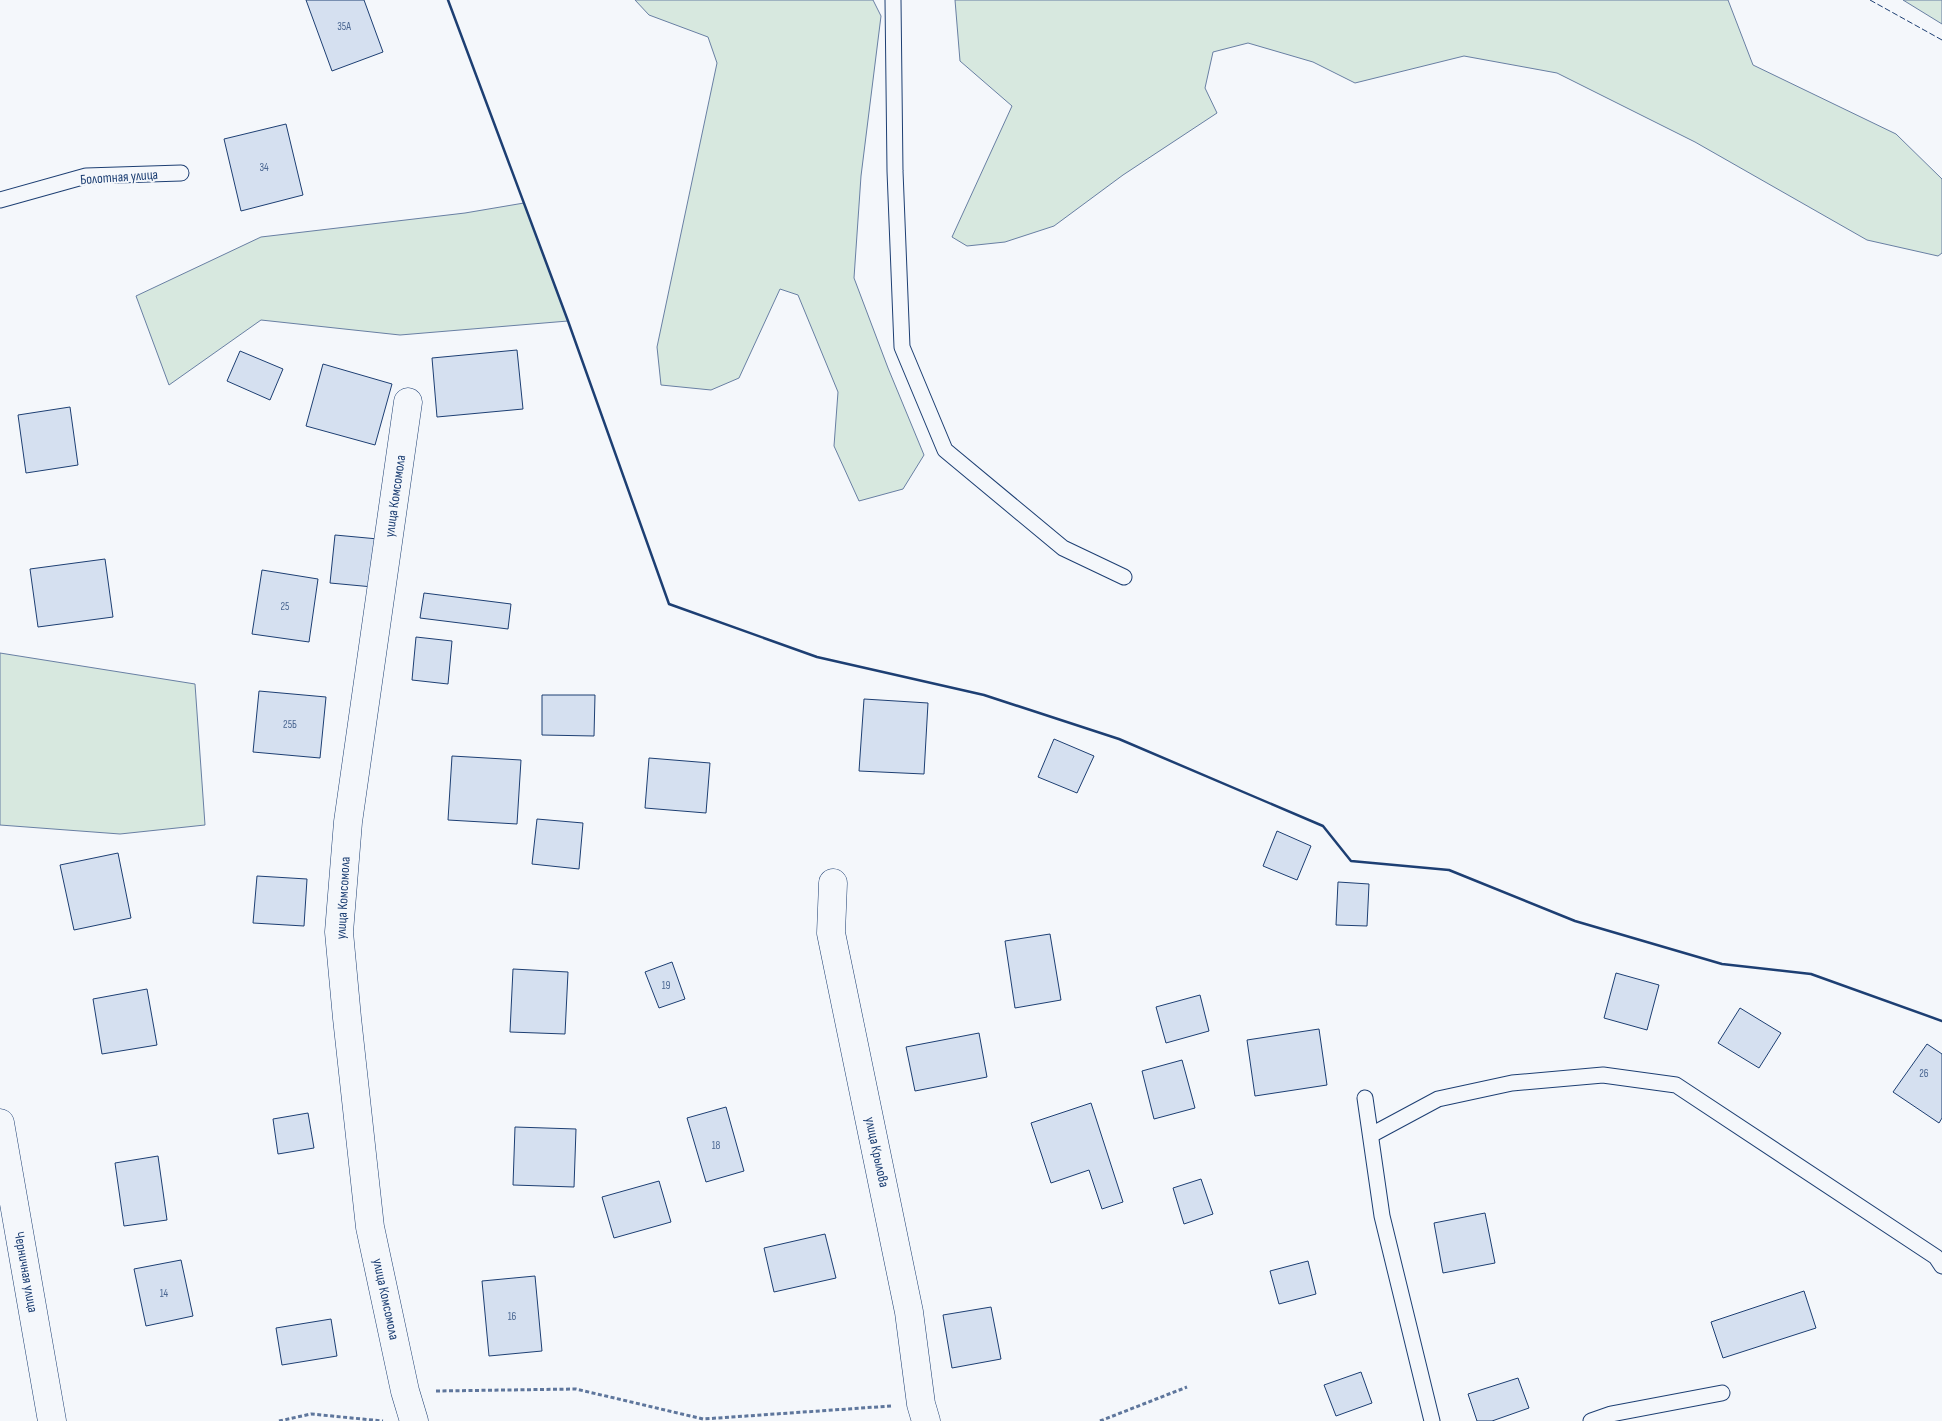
<svg xmlns="http://www.w3.org/2000/svg" width="1942" height="1421" font-family="'Sofia Sans Condensed',sans-serif">
<style>
.green{fill:#d7e8df;stroke:#687fa3}
.building{fill:#d5e0f0;stroke:#1d3f73}
.lines{fill:none;stroke-linecap:round;stroke-linejoin:round}
.service-casing{stroke:#1d3f73;stroke-width:17}
.minor-casing{stroke:#1d3f73;stroke-width:29}
.path{stroke:#5e769c;stroke-width:3;stroke-dasharray:4 2.5;stroke-linecap:butt}
.service{stroke:#f4f7fb;stroke-width:15}
.minor{stroke:#f4f7fb;stroke-width:28}
.fence{stroke:#1d3f73;stroke-width:1;stroke-dasharray:6 2.5;stroke-linecap:butt}
.wall{stroke:#1d3f73;stroke-width:2.5}
.labels{text-anchor:middle;dominant-baseline:central;stroke-width:4;stroke-linejoin:round;paint-order:stroke}
.number-label{font-size:11px;fill:#4b6792}
.street-label{font-size:14px;fill:#1d3f73;stroke:#f4f7fb}
</style>
<rect width="100%" height="100%" fill="#f4f7fb"/>
<g class="green">
<path d="M635,0H873L881,16L861,176L854,278L888,368L924,455L903,489L859,501L834,446L838,392L798,295L780,289L739,378L711,390L661,385L657,347L717,63L708,37L649,15Z"/>
<path d="M955,0H1728L1753,65L1896,134L1942,179V253L1938,256L1867,240L1695,142L1557,73L1464,56L1355,83L1313,62L1248,43L1213,52L1205,88L1217,113L1123,175L1054,226L1005,242L967,246L952,237L1012,106L960,61Z"/>
<path d="M1903,0H1942V24Z"/>
<path d="M524,203L568,321L400,335L261,320L169,385L136,296L261,237L465,213Z"/>
<path d="M0,653L195,684L205,825L120,834L0,825Z"/>
</g>
<g class="building">
<path d="M306,0H364L383,52L332,71Z"/>
<path d="M286,124L303,195L241,211L224,139Z"/>
<path d="M517,350L523,409L437,417L432,358Z"/>
<path d="M240,351L283,369L270,400L227,381Z"/>
<path d="M323,364L392,384L375,445L306,426Z"/>
<path d="M70,407L78,465L26,473L18,415Z"/>
<path d="M335,535L378,539L373,587L330,583Z"/>
<path d="M105,559L113,617L38,627L30,569Z"/>
<path d="M262,570L318,579L309,642L252,634Z"/>
<path d="M424,593L511,604L508,629L420,618Z"/>
<path d="M416,637L452,641L448,684L412,680Z"/>
<path d="M259,691L326,697L320,758L253,752Z"/>
<path d="M542,695H595L594,736L542,735Z"/>
<path d="M864,699L928,703L924,774L859,771Z"/>
<path d="M1054,739L1094,756L1077,793L1038,777Z"/>
<path d="M452,756L521,760L517,824L448,820Z"/>
<path d="M649,758L710,763L706,813L645,808Z"/>
<path d="M537,819L583,823L579,869L532,864Z"/>
<path d="M1277,831L1311,846L1297,880L1263,866Z"/>
<path d="M118,853L131,918L74,930L60,865Z"/>
<path d="M257,876L307,879L304,926L253,923Z"/>
<path d="M1338,882L1369,884L1367,926L1336,925Z"/>
<path d="M1050,934L1061,1000L1015,1008L1005,941Z"/>
<path d="M672,962L685,999L659,1008L645,972Z"/>
<path d="M513,969L568,972L565,1034L510,1032Z"/>
<path d="M1616,973L1659,985L1647,1030L1604,1018Z"/>
<path d="M147,989L157,1045L102,1054L93,999Z"/>
<path d="M1200,995L1209,1031L1166,1043L1156,1007Z"/>
<path d="M1740,1008L1781,1033L1759,1068L1718,1043Z"/>
<path d="M1319,1029L1327,1085L1255,1096L1247,1040Z"/>
<path d="M979,1033L987,1077L915,1091L906,1047Z"/>
<path d="M1927,1044L1942,1054V1118L1939,1123L1893,1092Z"/>
<path d="M1182,1060L1195,1108L1154,1119L1142,1071Z"/>
<path d="M1091,1103L1123,1202L1102,1209L1089,1170L1051,1183L1031,1123Z"/>
<path d="M726,1107L744,1171L706,1182L687,1118Z"/>
<path d="M308,1113L314,1148L278,1154L273,1119Z"/>
<path d="M515,1127L576,1129L574,1187L513,1185Z"/>
<path d="M158,1156L167,1220L124,1226L115,1163Z"/>
<path d="M1201,1179L1213,1214L1184,1224L1173,1188Z"/>
<path d="M659,1181L671,1222L614,1238L602,1197Z"/>
<path d="M1485,1213L1495,1263L1443,1273L1434,1223Z"/>
<path d="M825,1234L836,1278L774,1292L764,1248Z"/>
<path d="M181,1260L193,1316L146,1326L134,1269Z"/>
<path d="M1308,1261L1316,1294L1279,1304L1270,1271Z"/>
<path d="M535,1276L542,1351L489,1356L482,1281Z"/>
<path d="M1804,1291L1816,1328L1723,1358L1711,1322Z"/>
<path d="M991,1307L1001,1359L952,1368L943,1315Z"/>
<path d="M331,1319L337,1356L282,1365L276,1328Z"/>
<path d="M1361,1372L1372,1403L1336,1416L1324,1385Z"/>
<path d="M1518,1378L1529,1408L1492,1421H1477L1468,1394Z"/>
</g>
<g class="lines">
<defs>
<g id="service">
<path d="M893,0L895,171L902,347L945,450L1063,548L1124,577"/>
<path d="M0,200L86,176L181,173"/>
<path d="M1365,1098L1382,1216L1432,1421"/>
<path d="M1371,1135L1438,1099L1512,1083L1603,1075L1676,1085L1936,1257L1942,1266"/>
<path d="M1591,1421L1611,1414L1722,1393"/>
</g>
<g id="minor">
<path d="M408,402L348,822L339,932L347,1018L370,1227L405,1391L414,1421"/>
<path d="M833,883L831,933L909,1312L921,1404L926,1421"/>
<path d="M0,1123L52,1421"/>
</g>
</defs>
<use href="#service" class="service-casing"/>
<use href="#minor" class="minor-casing"/>
<g class="path">
<path d="M436,1391L576,1389L703,1419L891,1406"/>
<path d="M279,1421L311,1414L383,1421"/>
<path d="M1100,1421L1187,1387"/>
</g>
<use href="#service" class="service"/>
<use href="#minor" class="minor"/>
<path class="fence" d="M1870,0L1942,40"/>
<path class="wall" d="M448,0L568,321L669,604L817,657L984,695L1119,739L1323,826L1351,861L1449,870L1575,921L1722,964L1811,974L1942,1021"/>
</g>
<g class="labels">
<g class="number-label">
<text x="344" y="26">35А</text>
<text x="264" y="167">34</text>
<text x="285" y="606">25</text>
<text x="290" y="724">25Б</text>
<text x="666" y="985">19</text>
<text x="1924" y="1073">26</text>
<text x="716" y="1145">18</text>
<text x="164" y="1293">14</text>
<text x="512" y="1316">16</text>
</g>
<g class="street-label">
<text transform="translate(119 177) rotate(-4)">Болотная улица</text>
<text transform="translate(395 496) rotate(-82)">улица Комсомола</text>
<text transform="translate(343 898) rotate(-87)">улица Комсомола</text>
<text transform="translate(877 1152) rotate(78)">улица Крылова</text>
<text transform="translate(26 1272) rotate(80)">Черничная улица</text>
<text transform="translate(386 1299) rotate(78)">улица Комсомола</text>
</g>
</g>
</svg>
